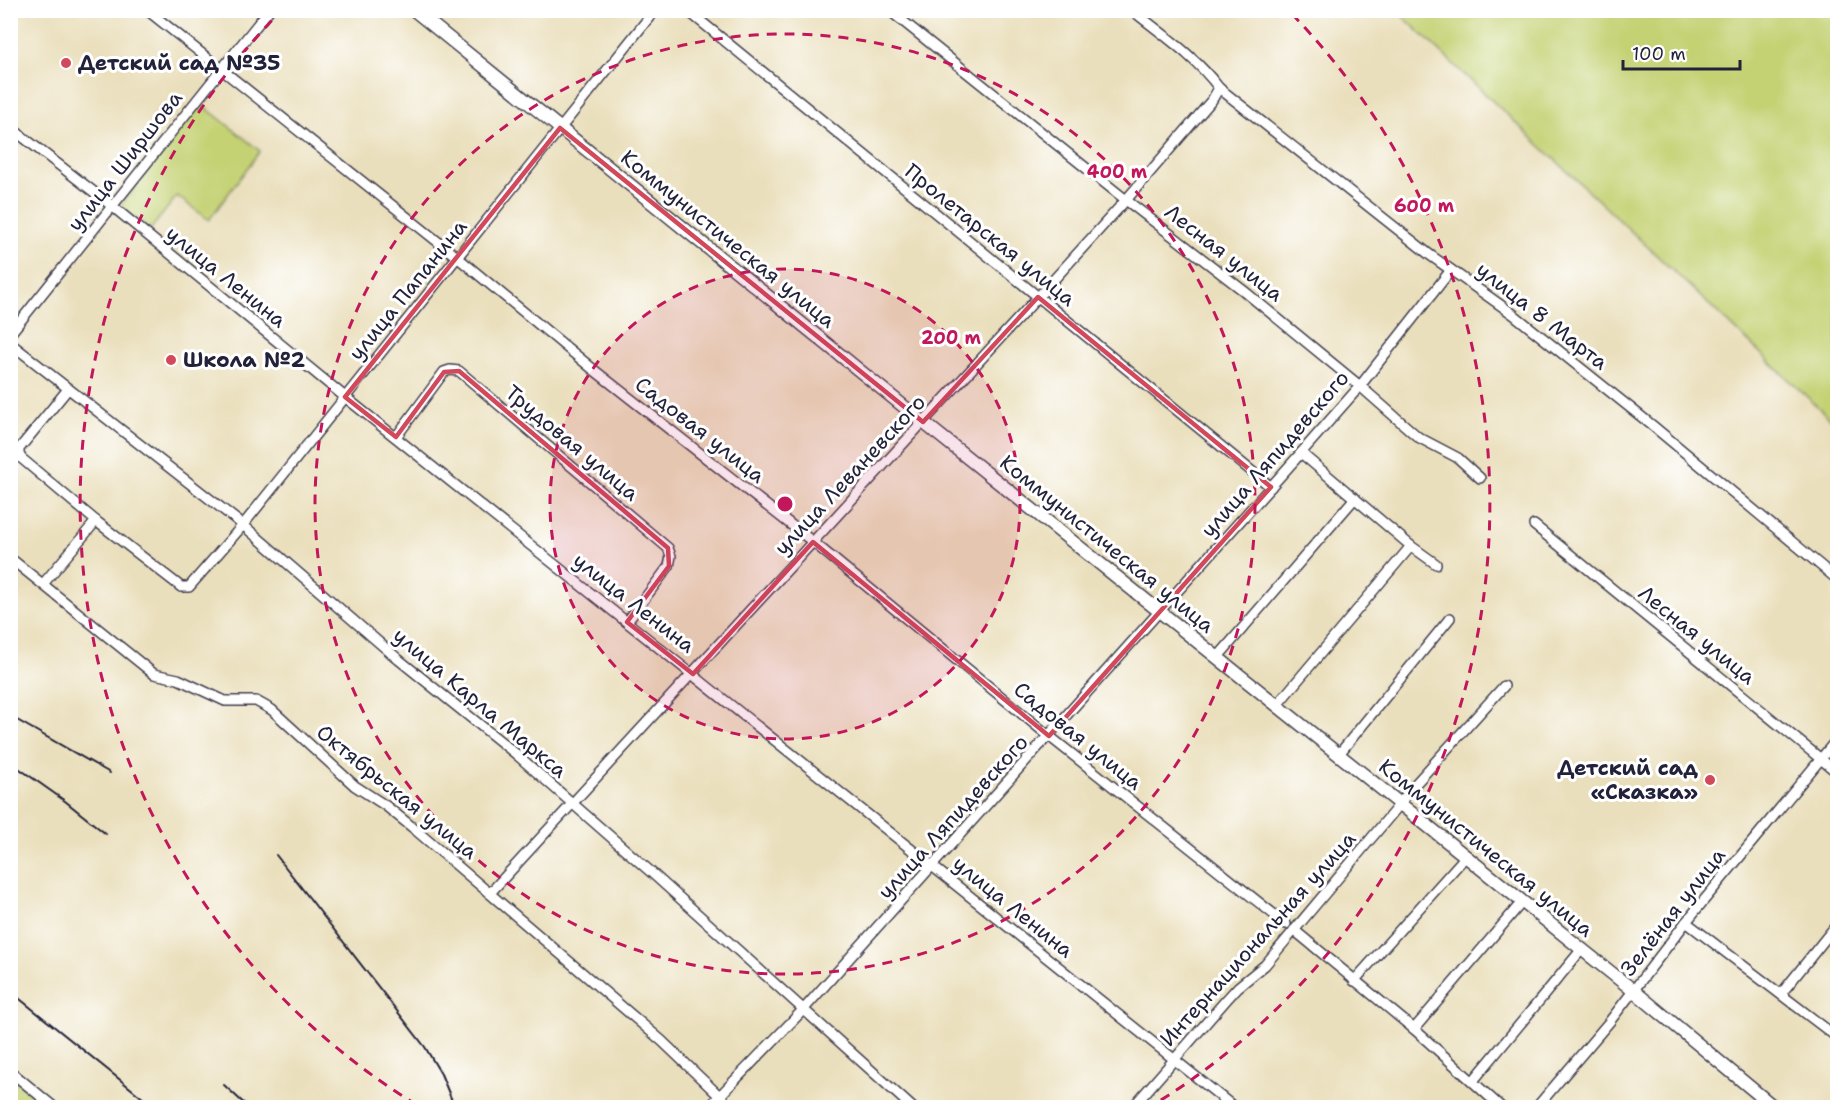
<svg xmlns="http://www.w3.org/2000/svg" width="1848" height="1118" font-family="'Shantell Sans',sans-serif">
<style>
.green{fill:#c4d273;stroke:#737a57;stroke-width:1.5}
.lines{fill:none;stroke-linecap:round;stroke-linejoin:round}
.minor-casing{stroke:#403e4e;stroke-width:12}
.tertiary-casing{stroke:#403e4e;stroke-width:15}
.minor{stroke:#fff;stroke-width:9}
.tertiary{stroke:#fff;stroke-width:12}
.rail{stroke:#22223b;stroke-width:2}
.marked{fill:none;stroke:#d1495b;stroke-width:4.5;stroke-linejoin:round}
.ring{fill:none;stroke:#c2185b;stroke-width:3;stroke-dasharray:10 8}
.poi-dot{fill:#d1495b;stroke:#fff;stroke-width:2}
.labels{text-anchor:middle;dominant-baseline:central;stroke-width:6;stroke-linejoin:round;paint-order:stroke}
.poi-label{font-size:21px;font-weight:bold;fill:#22223b;stroke:#fff;text-anchor:start}
.street-label{font-size:21px;fill:#22223b;stroke:#fff}
.centre{fill:#c2185b;stroke:#fff;stroke-width:3}
.ring-label{font-size:18px;text-anchor:middle;font-weight:bold;fill:#c2185b;stroke:#fff;stroke-width:6;stroke-linejoin:round;paint-order:stroke}
</style>
<rect width="100%" height="100%" fill="#fff"/>
<filter id="ink" filterUnits="userSpaceOnUse"><feTurbulence type="fractalNoise" baseFrequency=".0167" numOctaves="2"/><feDisplacementMap in="SourceGraphic" scale="12" xChannelSelector="R" yChannelSelector="G"/><feConvolveMatrix kernelMatrix="1 2 1 2 8 2 1 2 1" color-interpolation-filters="sRGB"/></filter>
<filter id="wash" filterUnits="userSpaceOnUse"><feTurbulence type="fractalNoise" baseFrequency=".008" numOctaves="4" result="noise"/><feDisplacementMap in="SourceGraphic" scale="24" xChannelSelector="R" yChannelSelector="G"/><feGaussianBlur stdDeviation="1.35" result="paint"/><feColorMatrix in="noise" values="0 0 0 0 0 0 0 0 0 0 0 0 0 0 0 0 0 1.4 0 .05"/><feComposite in="paint" operator="in"/></filter>
<g filter="url(#wash)">
<rect width="100%" height="100%" fill="#eadfbc"/>
<g class="green">
<path d="M1397,11H1837V425Z"/>
<path d="M200,103L260,151L209,220L177,196L150,230L120,206Z"/>
<path d="M11,1077L48,1107H11Z"/>
</g>
</g>
<g filter="url(#ink)">
<g class="lines">
<defs>
<g id="minor">
<path d="M147,10L457,257L594,370L813,542L1049,736L1286,924"/>
<path d="M687,10L1271,487"/>
<path d="M889,10L1126,200L1244,291L1360,386L1418,437L1458,458L1480,478"/>
<path d="M1219,88L1430,255L1513,314L1653,426L1838,580"/>
<path d="M10,127L112,206L345,397L1235,1108"/>
<path d="M10,334L269,10"/>
<path d="M10,343L243,525L398,659L516,754L652,873L913,1108"/>
<path d="M68,389L19,449V454L21,458L96,521L176,583L181,587H189L243,525L655,10"/>
<path d="M396,437L444,372L450,370L459,371L668,548L671,556L669,566L627,622"/>
<path d="M1301,453L1411,546L1436,564"/>
<path d="M1534,525L1838,773"/>
<path d="M10,558L154,674L178,679L225,701H256L272,710L355,786L386,806L412,827L662,1041L732,1108"/>
<path d="M43,584L96,521"/>
<path d="M1217,658L1355,498"/>
<path d="M1277,705L1411,546"/>
<path d="M1339,754L1450,618"/>
<path d="M490,893L1038,297L1126,200L1212,100L1219,88C1196,57 1162,34 1132,10"/>
<path d="M1686,922L1838,1038"/>
<path d="M1294,930L1414,1029L1502,1108"/>
<path d="M1354,981L1466,856"/>
<path d="M1781,994L1838,923"/>
<path d="M1414,1029L1522,902"/>
<path d="M10,1071L55,1108"/>
<path d="M1473,1081L1582,949"/>
<path d="M708,1108L803,1010L1301,453L1360,386L1451,270"/>
<path d="M1132,1108L1227,999L1238,987L1265,965L1400,804L1409,791L1504,686"/>
<path d="M1536,1108L1610,1021L1686,922L1838,738"/>
</g>
<path id="tertiary" d="M414,10L923,422L1634,991L1775,1108"/>
</defs>
<use href="#minor" class="minor-casing"/>
<use href="#tertiary" class="tertiary-casing"/>
<use href="#minor" class="minor"/>
<use href="#tertiary" class="tertiary"/>
<g class="rail">
<path d="M10,716L110,773"/>
<path d="M10,762L65,801L106,834"/>
<path d="M276,855L425,1047L441,1074L455,1108"/>
<path d="M10,991L155,1108"/>
<path d="M224,1085L249,1108"/>
</g>
</g>
</g>
<path class="marked" d="M560,128L923,422L1038,297L1271,487L1049,736L813,542L693,674L627,622L669,566L668,548L459,371L444,372L396,437L345,397Z"/>
<circle cx="785" cy="504" r="235" fill="#c2185b" fill-opacity=".12"/>
<g class="ring">
<circle cx="785" cy="504" r="235"/>
<circle cx="785" cy="504" r="470"/>
<path d="M417 1105A705 705 0 0 1 278 14M1292 14A705 705 0 0 1 1153 1105"/>
</g>
<g class="poi-dot">
<circle cx="66" cy="63" r="6"/>
<circle cx="171" cy="360" r="6"/>
<circle cx="1710" cy="780" r="6"/>
</g>
<g class="labels">
<g class="poi-label">
<text x="78" y="63">Детский сад №35</text>
<text x="183" y="360">Школа №2</text>
<text x="1698" y="768" text-anchor="end">Детский сад<tspan x="1698" dy="24">«Сказка»</tspan></text>
</g>
<g class="street-label">
<text transform="translate(125 161) rotate(-52)">улица Ширшова</text>
<text transform="translate(990 235) rotate(39)">Пролетарская улица</text>
<text transform="translate(728 239) rotate(39)">Коммунистическая улица</text>
<text transform="translate(1224 253) rotate(38)">Лесная улица</text>
<text transform="translate(226 277) rotate(39)">улица Ленина</text>
<text transform="translate(408 290) rotate(-51)">улица Папанина</text>
<text transform="translate(1542 316) rotate(38)">улица 8 Марта</text>
<text transform="translate(700 430) rotate(38)">Садовая улица</text>
<text transform="translate(572 443) rotate(40)">Трудовая улица</text>
<text transform="translate(1275 454) rotate(-49)">улица Ляпидевского</text>
<text transform="translate(850 475) rotate(-47)">улица Леваневского</text>
<text transform="translate(1107 544) rotate(39)">Коммунистическая улица</text>
<text transform="translate(634 603) rotate(38)">улица Ленина</text>
<text transform="translate(1697 635) rotate(39)">Лесная улица</text>
<text transform="translate(480 703) rotate(40)">улица Карла Маркса</text>
<text transform="translate(1078 736) rotate(39)">Садовая улица</text>
<text transform="translate(397 792) rotate(39)">Октябрьская улица</text>
<text transform="translate(953 817) rotate(-48)">улица Ляпидевского</text>
<text transform="translate(1486 848) rotate(39)">Коммунистическая улица</text>
<text transform="translate(1013 907) rotate(39)">улица Ленина</text>
<text transform="translate(1673 912) rotate(-52)">Зелёная улица</text>
<text transform="translate(1258 939) rotate(-48)">Интернациональная улица</text>
</g>
</g>
<circle cx="785" cy="504" r="9" class="centre"/>
<g class="ring-label">
<text x="1117" y="178">400 m</text>
<text x="1424" y="212">600 m</text>
<text x="951" y="344">200 m</text>
</g>
<rect width="1848" height="1118" fill="none" stroke="#fff" stroke-width="36"/>
<path d="M1623 60v9h117v-9" fill="none" stroke="#22223b" stroke-width="3"/>
<text x="1632" y="60" font-size="18" fill="#22223b" stroke="#ffffff" stroke-width="4.5" paint-order="stroke">100 m</text>
</svg>
